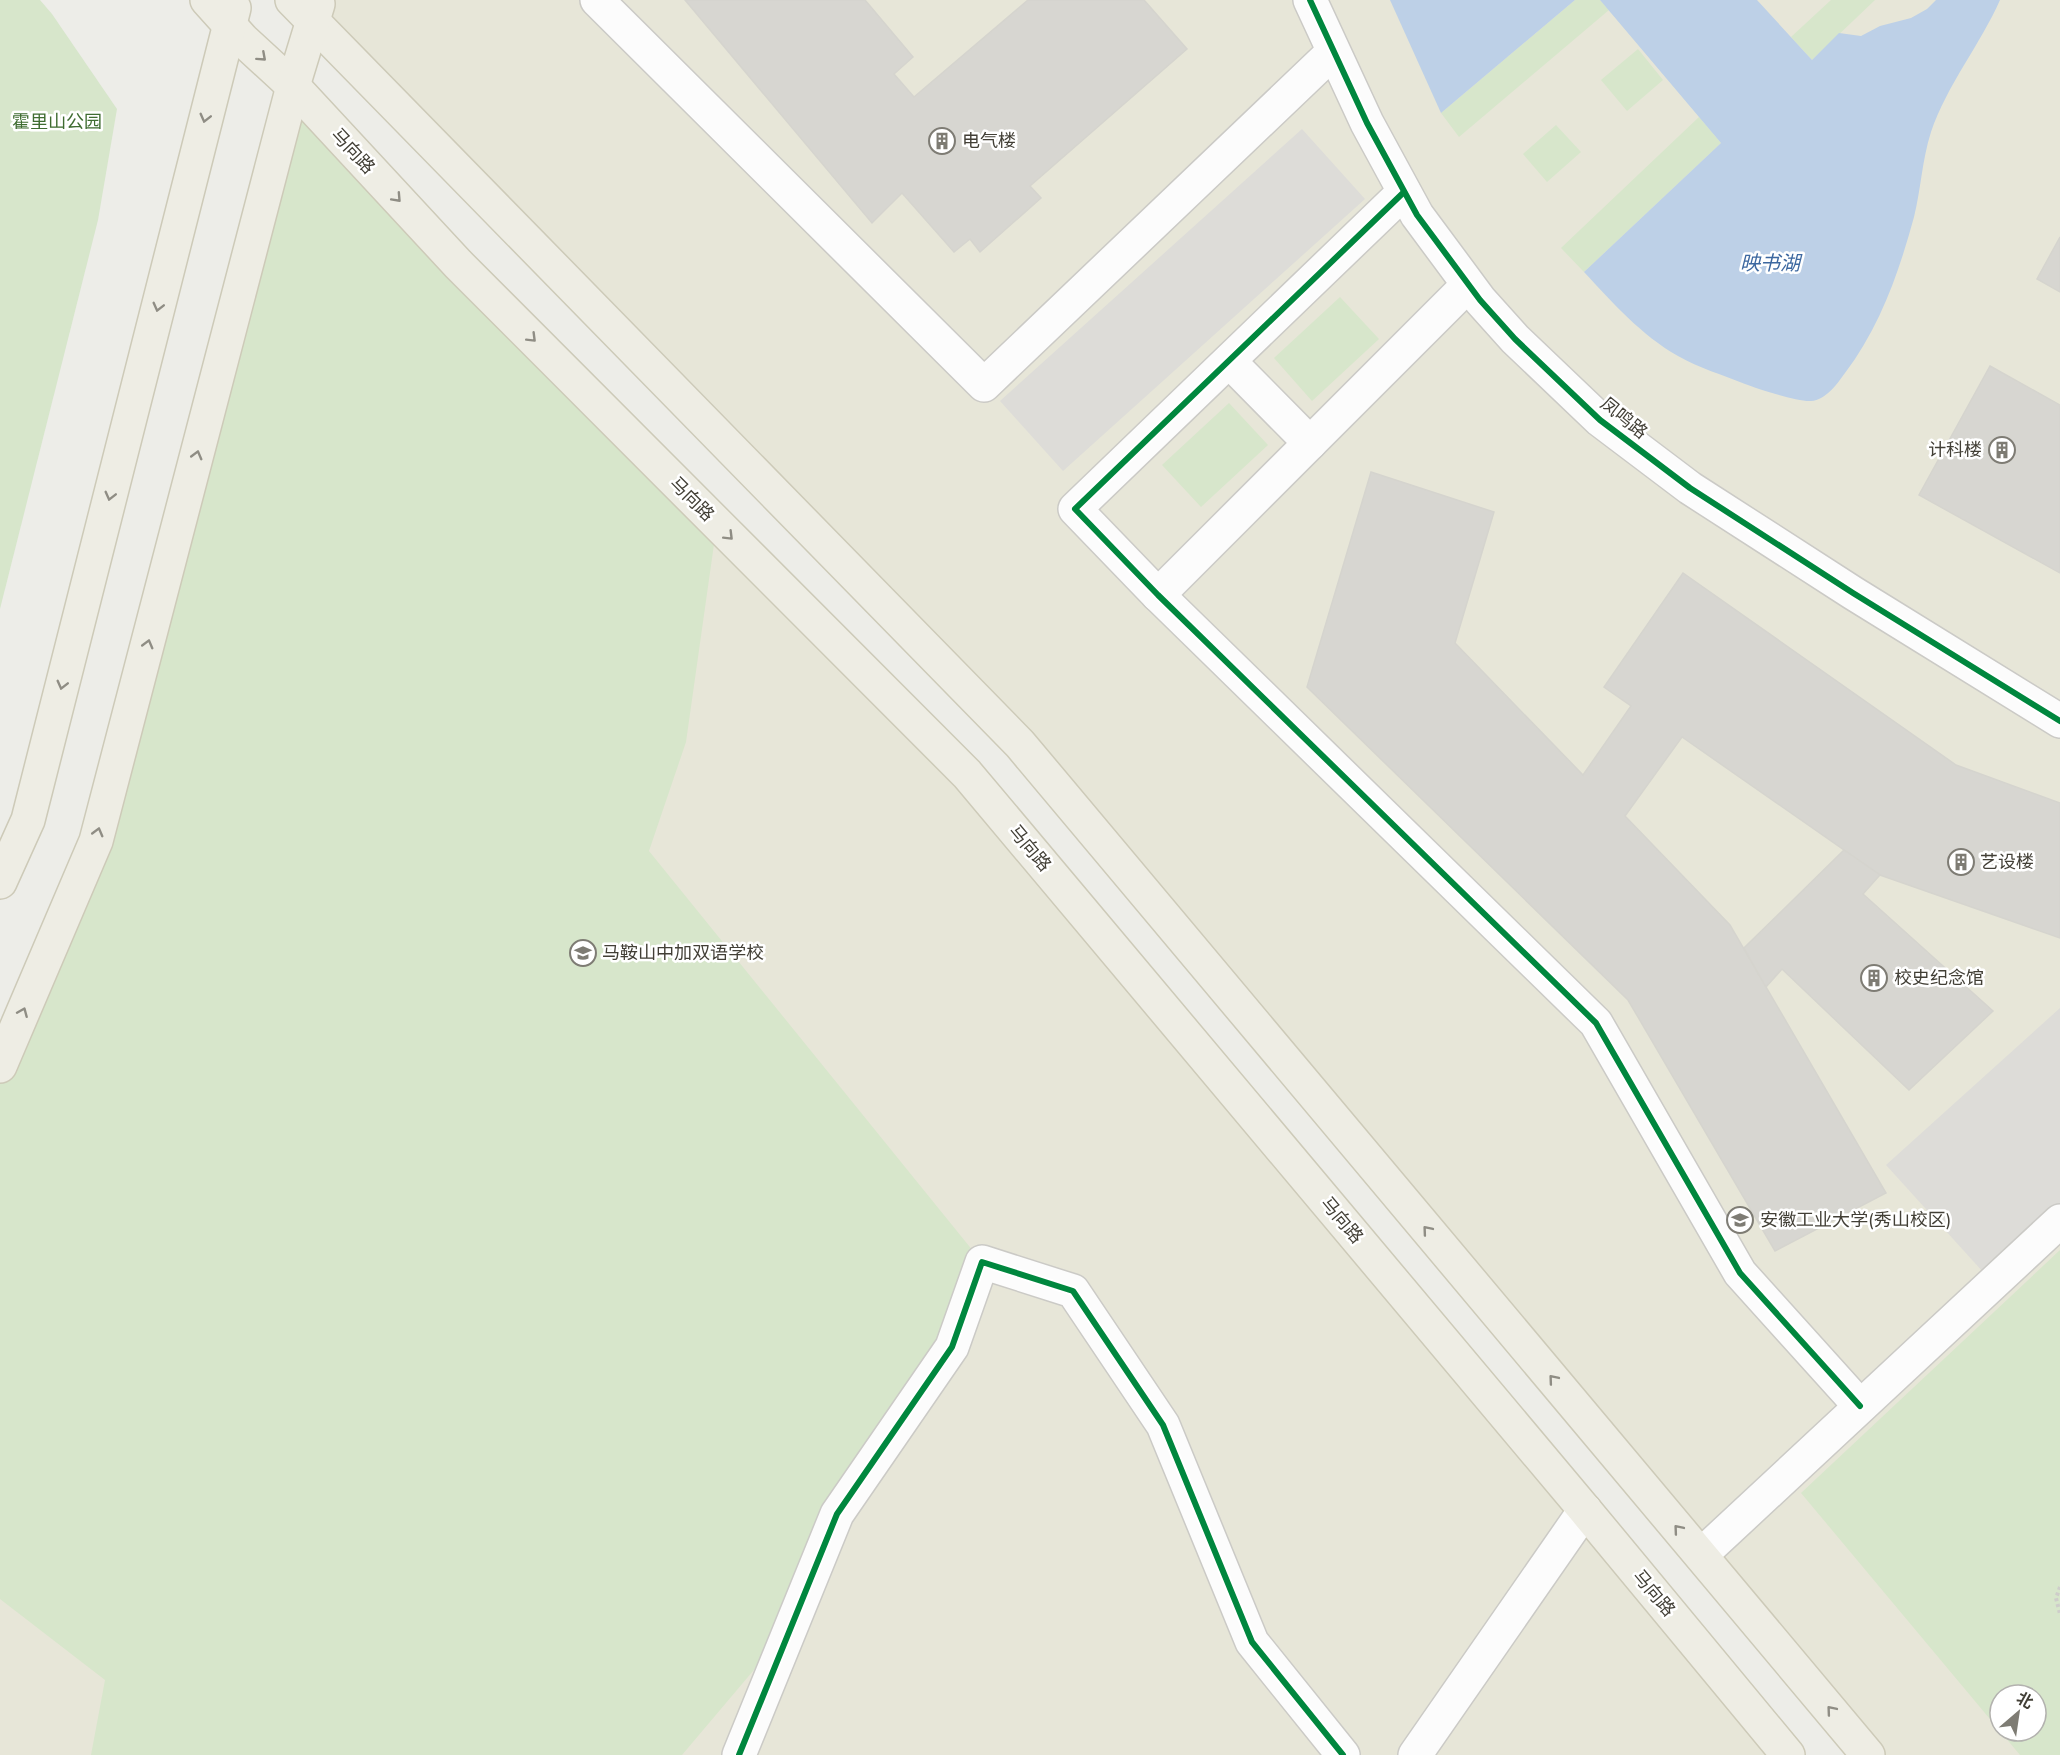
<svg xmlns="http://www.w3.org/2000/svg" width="2060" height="1755" font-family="'Nunito Sans','Noto Sans SC',sans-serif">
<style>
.education{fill:#e7e6d8;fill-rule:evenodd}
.green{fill:#d7e6cb;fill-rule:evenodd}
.parking{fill:#dddcd8}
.water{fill:#bdd0e7}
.building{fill:#d7d6d1;stroke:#d5d4ce;stroke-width:1.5}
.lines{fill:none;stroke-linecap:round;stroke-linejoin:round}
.street-casing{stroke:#cbcac6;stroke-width:36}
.primary-casing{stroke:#cdcab8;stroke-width:36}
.path{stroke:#cecdca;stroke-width:4;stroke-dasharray:3 3;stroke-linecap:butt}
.street{stroke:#fcfcfc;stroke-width:33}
.primary{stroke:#eeede4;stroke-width:33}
.cycleway-casing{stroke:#fff;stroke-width:10}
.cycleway{stroke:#00873e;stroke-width:6}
.oneway{stroke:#8f8d84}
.labels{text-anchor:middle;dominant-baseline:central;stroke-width:5;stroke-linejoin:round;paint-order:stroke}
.park-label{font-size:18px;fill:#3f6c31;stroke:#fff}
.poi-label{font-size:18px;fill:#423f36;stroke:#fff;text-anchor:start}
.street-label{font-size:18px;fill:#423f36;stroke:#fff}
.water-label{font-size:20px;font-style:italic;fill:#3d68a0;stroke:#fff}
</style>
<rect width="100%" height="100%" fill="#edede8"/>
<g class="education">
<path d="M292,0H2060V1755H1869L1020,744ZM2000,1695H2036V1731H2000Z"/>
<path d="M293,86L967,774L1788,1755H0V1066L96,841Z"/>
</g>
<g class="green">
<path d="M0,0H40L52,14L117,109L98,220L0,609Z"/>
<path d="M1575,0H1600L1609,10L1459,137L1441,113Z"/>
<path d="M1831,0H1875L1812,60L1791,37Z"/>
<path d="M1638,49L1663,80L1627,111L1601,80Z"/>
<path d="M293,86L717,523L686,742L649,851L982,1262L792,1625L682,1755H91L105,1680L0,1599V1066L96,841Z"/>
<path d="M1699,117L1721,143L1584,272L1561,248Z"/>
<path d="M1556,125L1581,152L1547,182L1523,154Z"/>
<path d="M1340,297L1379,339L1312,401L1274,358Z"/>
<path d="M1229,403L1268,445L1201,507L1162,465Z"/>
<path d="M2060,1250V1755H2020L1801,1493ZM2000,1695H2036V1731H2000Z"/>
</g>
<g class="parking">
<path d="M1302,129L1365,199L1063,471L1000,401Z"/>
<path d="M2060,1008V1220L1993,1283L1886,1165Z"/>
</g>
<g class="water">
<path d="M1390,0H1575L1441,113Z"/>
<path d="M1600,0H1757L1812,60L1839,33L1861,36L1880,26L1911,18L1927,9L1936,0H2000C1980,45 1947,85 1931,132C1922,160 1921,189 1914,217C1899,272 1880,327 1845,373C1837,384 1826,400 1811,401C1798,402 1758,389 1745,384C1723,375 1699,368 1678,356C1641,335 1613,303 1584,272L1721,143Z"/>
</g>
<g class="building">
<path d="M685,0H865L913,57L894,74L914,97L1028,0H1144L1187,49L1030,186L1041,198L980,252L970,239L954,252L902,193L872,223Z"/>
<path d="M2060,237V292L2037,279Z"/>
<path d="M1990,366L2060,405V573L1919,495Z"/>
<path d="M1371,472L1494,512L1455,643L1583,775L1631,706L1604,687L1683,573L1956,765L2060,803V938L1880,875L1682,737L1625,816L1730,925L1886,1193L1775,1251L1628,1000L1307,687Z"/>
<path d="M1844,850L1880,875L1863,894L1993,1011L1909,1090L1782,969L1766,987L1744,948Z"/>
</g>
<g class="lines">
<defs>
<g id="street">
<path d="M597,0L984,385L1333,52"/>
<path d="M1310,0L1367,123L1417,215L1480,300L1515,339L1600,420L1690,488L1853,593L2060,721"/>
<path d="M1404,192L1075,509L1158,595L1596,1023L1740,1273L1860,1406"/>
<path d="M1229,361L1310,443"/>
<path d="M1158,595L1468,285"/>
<path d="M1701,1555L2060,1221"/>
<path d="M739,1755L837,1514L952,1347L982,1262L1073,1291L1163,1425L1252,1642L1343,1755"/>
<path d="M1415,1755L1585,1510"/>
</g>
<g id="primary">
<path d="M207,0L243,40L293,86L458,264L967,774L1585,1510L1788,1755"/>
<path d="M292,0L1020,744L1868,1755"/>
<path d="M0,882L28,820L234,8"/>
<path d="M0,1066L96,841L293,86L318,4"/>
</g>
</defs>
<use href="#street" class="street-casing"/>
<use href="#primary" class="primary-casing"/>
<path class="path" d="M2060,1587L2056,1598L2060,1614"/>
<use href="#street" class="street"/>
<use href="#primary" class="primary"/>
<defs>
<g id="cycleway">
<path d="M1310,0L1367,123L1417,215L1480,300L1515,339L1600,420L1690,488L1853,593L2060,721"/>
<path d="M1404,192L1075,509L1158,595L1596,1023L1740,1273L1860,1406"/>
<path d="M739,1755L837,1514L952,1347L982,1262L1073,1291L1163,1425L1252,1642L1343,1755"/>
</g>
</defs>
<use href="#cycleway" class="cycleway-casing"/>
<use href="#cycleway" class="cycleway"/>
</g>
<defs><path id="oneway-chevron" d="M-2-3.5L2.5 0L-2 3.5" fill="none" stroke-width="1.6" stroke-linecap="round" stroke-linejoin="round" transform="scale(1.5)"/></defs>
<g class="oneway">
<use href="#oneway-chevron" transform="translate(262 57) rotate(42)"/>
<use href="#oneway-chevron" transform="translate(205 118) rotate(104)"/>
<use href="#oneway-chevron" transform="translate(397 198) rotate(47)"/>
<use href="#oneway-chevron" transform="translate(158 307) rotate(104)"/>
<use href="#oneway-chevron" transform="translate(532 338) rotate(45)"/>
<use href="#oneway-chevron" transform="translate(197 455) rotate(-75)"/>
<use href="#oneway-chevron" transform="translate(110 496) rotate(104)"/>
<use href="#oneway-chevron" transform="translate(729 536) rotate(45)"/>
<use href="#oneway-chevron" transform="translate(148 644) rotate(-75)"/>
<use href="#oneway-chevron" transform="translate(62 685) rotate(104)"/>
<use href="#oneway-chevron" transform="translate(98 832) rotate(-75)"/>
<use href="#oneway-chevron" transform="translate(23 1012) rotate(-67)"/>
<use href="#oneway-chevron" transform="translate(1427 1230) rotate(-130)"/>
<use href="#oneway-chevron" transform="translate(1553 1379) rotate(-130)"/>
<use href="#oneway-chevron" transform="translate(1678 1529) rotate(-130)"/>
<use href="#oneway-chevron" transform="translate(1831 1710) rotate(-130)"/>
</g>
<defs>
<symbol id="building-ring" viewBox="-11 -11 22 22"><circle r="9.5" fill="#fff" stroke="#7e7c74" stroke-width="1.5"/><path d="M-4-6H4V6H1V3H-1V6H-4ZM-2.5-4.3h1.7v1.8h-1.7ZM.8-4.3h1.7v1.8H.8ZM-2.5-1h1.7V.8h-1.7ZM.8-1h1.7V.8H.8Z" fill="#7e7c74"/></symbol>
<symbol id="school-ring" viewBox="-11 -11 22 22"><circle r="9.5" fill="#fff" stroke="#7e7c74" stroke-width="1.5"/><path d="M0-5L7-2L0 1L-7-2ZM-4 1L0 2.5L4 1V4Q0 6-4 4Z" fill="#7e7c74"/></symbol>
<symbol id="university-ring" viewBox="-11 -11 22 22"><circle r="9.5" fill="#fff" stroke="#7e7c74" stroke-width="1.5"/><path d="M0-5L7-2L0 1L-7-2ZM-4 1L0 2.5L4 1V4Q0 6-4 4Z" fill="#7e7c74"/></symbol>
</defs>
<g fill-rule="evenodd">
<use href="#building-ring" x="927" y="126" width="30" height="30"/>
<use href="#building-ring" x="1987" y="435" width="30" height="30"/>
<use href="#building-ring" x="1946" y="847" width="30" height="30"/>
<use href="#school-ring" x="568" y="938" width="30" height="30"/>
<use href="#building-ring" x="1859" y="963" width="30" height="30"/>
<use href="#university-ring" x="1725" y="1205" width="30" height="30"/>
</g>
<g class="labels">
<g class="park-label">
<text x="57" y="122">霍里山公园</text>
</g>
<g class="poi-label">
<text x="962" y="141">电气楼</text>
<text x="1982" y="450" text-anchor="end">计科楼</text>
<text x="1980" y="862">艺设楼</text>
<text x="602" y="953">马鞍山中加双语学校</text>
<text x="1894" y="978">校史纪念馆</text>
<text x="1760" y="1220">安徽工业大学(秀山校区)</text>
</g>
<g class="street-label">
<text transform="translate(353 151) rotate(47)">马向路</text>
<text transform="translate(1624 418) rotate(39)">凤鸣路</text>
<text transform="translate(692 499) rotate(45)">马向路</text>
<text transform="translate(1030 848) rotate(50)">马向路</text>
<text transform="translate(1342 1220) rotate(50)">马向路</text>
<text transform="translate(1654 1593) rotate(50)">马向路</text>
</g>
<g class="water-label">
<text x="1770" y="263">映书湖</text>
</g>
</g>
<g transform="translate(2018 1713) rotate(29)"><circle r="28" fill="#ffffff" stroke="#b3b2af" stroke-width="1.5"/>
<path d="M0-4.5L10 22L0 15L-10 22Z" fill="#7e7c74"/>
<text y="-9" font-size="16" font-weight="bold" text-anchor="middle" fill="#423f36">北</text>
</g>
</svg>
